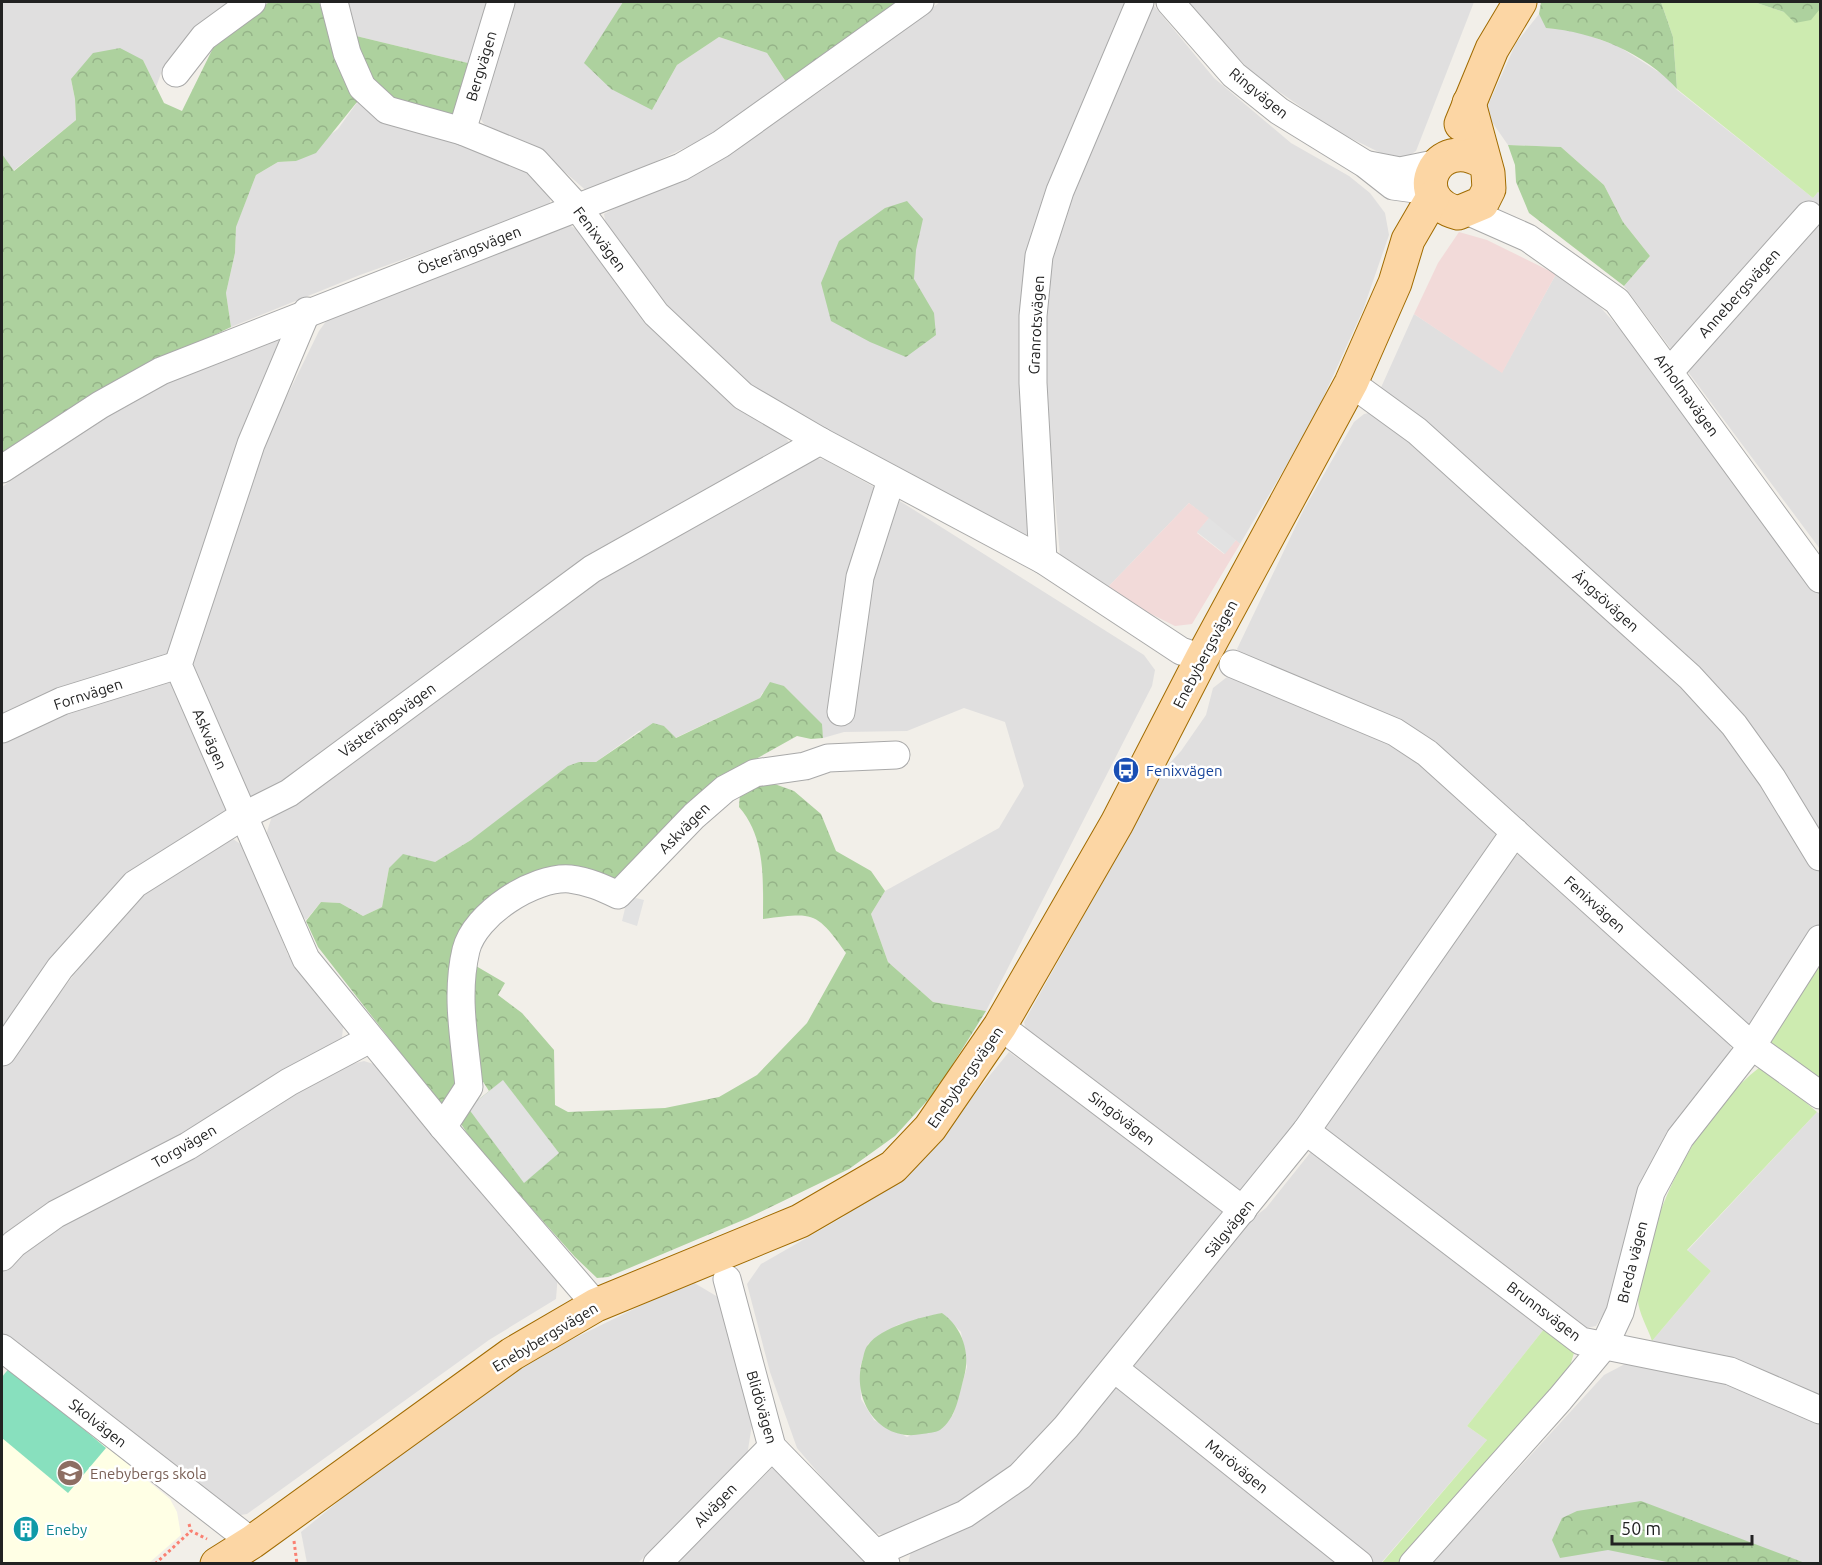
<svg xmlns="http://www.w3.org/2000/svg" width="1822" height="1565" font-family="Ubuntu,sans-serif">
<style>
.residential{fill:#e0dfdf;fill-rule:evenodd}
.commercial{fill:#f2dad9}
.education{fill:#ffffe5}
.grass{fill:#cdebb0}
.forest{fill:url(#forest-crowns)}
.pitch{fill:#88e0be}
.parking{fill:#e2e2e2}
.lines{fill:none;stroke-linecap:round;stroke-linejoin:round}
.minor-casing{stroke:#a9a9a9;stroke-width:29}
.major-casing{stroke:#a06b00;stroke-width:35}
.path{stroke:#fa8072;stroke-width:3;stroke-dasharray:3 3;stroke-linecap:butt}
.minor{stroke:#fff;stroke-width:27}
.major{stroke:#fcd6a4;stroke-width:33}
.labels{text-anchor:middle;dominant-baseline:central;stroke-width:5;stroke-linejoin:round;paint-order:stroke}
.street-label{font-size:15px;fill:#222;stroke:#fff}
.transit-label{font-size:15px;fill:#164399;stroke:#fff;text-anchor:start}
.education-label{font-size:15px;fill:#785e54;stroke:#fff;text-anchor:start}
.culture-label{font-size:15px;fill:#0d838f;stroke:#fff;text-anchor:start}
</style>
<defs>
<pattern id="forest-crowns" width="20" height="18" patternUnits="userSpaceOnUse" patternTransform="scale(1.5)"><rect width="20" height="18" fill="#add19e"/><path d="M2 6a3 3 0 1 1 6 0M12 15a3 3 0 1 1 6 0" fill="none" stroke="#95b388"/></pattern>
</defs>
<rect width="100%" height="100%" fill="#f2efe9"/>
<g class="residential">
<path d="M2,2H237L179,46L164,65L156,87L143,60L71,79L75,99L76,120L13,171L2,154Z"/>
<path d="M344,2H488L472,64L352,35Z"/>
<path d="M510,2H623L606,31L652,110L677,65L719,37L767,53L786,82L718,132L589,193L544,154L484,124L476,112Z"/>
<path d="M940,2H1128L1034,226L1023,316L1030,537L1024,539L759,396L678,324L606,225L604,214L762,130L822,90Z"/>
<path d="M1151,2L1214,78L1291,143L1349,176L1370,193L1385,213L1389,235L1363,310L1313,420L1240,544L1189,503L1108,587L1060,555L1041,346L1047,278L1062,208Z"/>
<path d="M1186,2H1474L1416,151L1399,162L1336,131L1252,73Z"/>
<path d="M1539,14L1547,28L1573,30L1618,46L1665,76L1677,90L1813,198L1818,192L1820,194V549L1624,286L1650,256L1623,222L1604,185L1561,147L1508,145L1485,112L1516,43Z"/>
<path d="M361,97L519,159L551,196L549,207L360,275L231,327L226,293L235,253L236,226L256,175L278,162L296,161L338,129Z"/>
<path d="M569,225L581,232L783,433L790,444L257,801L241,793L194,677L190,651L258,455L319,331L335,309Z"/>
<path d="M1556,274L1591,297L1632,342L1820,595V845L1721,694L1379,392L1414,314L1502,372Z"/>
<path d="M277,333L285,339L166,661L2,717V487L139,390Z"/>
<path d="M1374,412L1710,710L1820,872V927L1750,1025L1742,1023L1410,732L1246,661L1237,649L1304,509L1354,422L1364,414Z"/>
<path d="M807,457L825,460L903,503L1144,655L1155,670L1152,686L986,1011L933,1002L888,962L871,914L885,891L999,828L1024,786L1005,722L964,708L907,731L844,732L823,738L821,724L784,686L762,693L760,698L675,738L664,726L639,731L596,762H579L471,840L435,862L389,868L382,907L363,916L340,903L321,902L306,920L293,906L265,838L272,816L620,565Z"/>
<path d="M1227,677L1236,678L1402,748L1496,823L1497,838L1254,1185L1236,1191L1028,1038L1024,1022L1128,837L1158,776L1181,751L1206,715L1213,688Z"/>
<path d="M167,679L175,683L228,812L142,871L2,1045V739L52,714Z"/>
<path d="M227,835L245,847L288,955L344,1019L341,1046L2,1248V1069L134,896Z"/>
<path d="M1520,853L1728,1037L1732,1053L1607,1309L1596,1326L1586,1328L1323,1130L1506,863Z"/>
<path d="M1009,1052L1220,1204L1223,1219L1021,1463L953,1510L891,1537L876,1533L861,1523L797,1448L770,1372L747,1284L761,1264L843,1217L921,1159ZM942,1313L961,1332L967,1367L953,1415L907,1437L874,1420L861,1399L860,1367L868,1344L897,1325Z"/>
<path d="M364,1061L380,1066L558,1274L556,1299L489,1340L247,1514L234,1516L2,1334V1271L54,1220L276,1105L340,1067Z"/>
<path d="M1817,1112L1820,1114V1401L1652,1341L1711,1271L1687,1251Z"/>
<path d="M1314,1148L1548,1324L1467,1426L1487,1440L1381,1563H1371L1136,1377L1133,1356L1244,1225L1266,1208Z"/>
<path d="M691,1281L723,1300L753,1418L747,1456L638,1563H307L301,1532L483,1383Z"/>
<path d="M1641,1360L1747,1390L1820,1422V1563L1431,1564L1604,1375L1625,1364Z"/>
<path d="M1123,1385L1346,1563L908,1564L911,1551L1111,1390Z"/>
<path d="M773,1467L872,1564H673Z"/>
</g>
<g class="commercial">
<path d="M1459,232L1487,240L1556,274L1502,373L1414,314L1438,263Z"/>
<path d="M1189,503L1209,518L1197,533L1224,554L1236,540L1240,544L1192,624L1175,626L1137,607L1108,587Z"/>
</g>
<path class="education" d="M10,1367L170,1499L177,1512L181,1535L149,1563L2,1564V1377Z"/>
<g class="grass">
<path d="M1661,2H1754L1784,12L1820,9V194L1818,192L1813,198L1677,89L1673,37Z"/>
<path d="M1820,965V1088L1774,1053L1769,1038Z"/>
<path d="M1760,1067L1774,1075L1817,1112L1687,1250L1711,1271L1652,1341C1648,1328 1637,1311 1638,1297C1638,1279 1644,1261 1649,1244C1670,1177 1705,1110 1760,1067Z"/>
<path d="M1548,1324L1571,1344L1574,1353L1566,1379L1398,1563L1381,1564L1487,1440L1467,1426Z"/>
</g>
<g class="forest">
<path d="M269,2H319L347,80L361,97L316,153L296,161L278,162L256,175L236,227L235,253L226,293L231,327L148,367L2,457V154L14,171L76,120L75,99L71,79L93,53L120,48L143,60L164,103L182,111L213,48Z"/>
<path d="M623,2H901L786,82L767,53L719,37L677,65L652,110L611,89L584,63Z"/>
<path d="M1541,2H1661L1673,37L1677,89C1645,53 1594,32 1546,28L1539,14Z"/>
<path d="M1754,2H1820V9L1811,20L1795,23L1784,12Z"/>
<path d="M352,35L472,64L454,114L446,118L407,108L376,89Z"/>
<path d="M1508,145L1561,147L1604,185L1623,222L1650,256L1624,286L1529,213L1516,182L1515,165Z"/>
<path d="M907,201L923,219L916,250L914,279L934,313L936,335L906,357L870,342L831,321L821,283L839,241L885,208Z"/>
<path d="M770,682L784,686L822,724L823,738L811,739L797,736L711,784L615,881L555,869L453,961L448,996L457,1061V1092L441,1105L318,947L306,921L321,902L340,903L363,916L382,907L389,868L403,854L435,862L471,840L568,766L579,762H596L653,723L664,726L676,738L760,698Z"/>
<path d="M769,782L794,791L821,814L836,851L871,871L885,891L871,914L888,962L933,1002L986,1011L936,1091L895,1136L849,1169L748,1218L608,1277L597,1278L575,1257L475,1145L459,1121L468,1108L503,1080L489,1091L480,1077L467,990L476,966L505,983L498,995L522,1013L554,1050L555,1105L568,1112L665,1108L719,1097L757,1075L807,1023L846,953C815,910 814,913 763,919C763,880 766,838 739,807L740,792Z"/>
<path d="M942,1313C962,1327 971,1353 964,1377C959,1395 956,1419 940,1430C935,1433 927,1433 922,1434C878,1443 850,1398 863,1358C864,1354 865,1348 868,1345C881,1327 921,1317 942,1313Z"/>
<path d="M1641,1501L1805,1563H1672L1608,1550L1560,1558L1552,1540L1562,1518L1577,1511Z"/>
</g>
<path class="pitch" d="M10,1367L106,1448L68,1493L2,1438V1377Z"/>
<g class="parking">
<path d="M1209,518L1236,540L1225,554L1197,532Z"/>
<path d="M628,896L644,900L637,926L622,921Z"/>
<path d="M503,1080L559,1153L524,1183L468,1108Z"/>
</g>
<g class="lines">
<defs>
<g id="minor">
<path d="M334,2L347,53L362,87L387,110L462,131L535,161L578,208L656,314L743,396L820,441L1043,560L1181,651L1202,658"/>
<path d="M1170,2L1234,75L1279,111L1365,164L1393,186L1430,191"/>
<path d="M176,73L204,37L252,2"/>
<path d="M462,131L501,2"/>
<path d="M1369,165L1400,171L1439,163"/>
<path d="M1467,211L1528,238L1617,301L1820,579"/>
<path d="M307,311L251,444L178,665L306,959L443,1127L596,1305"/>
<path d="M1670,371L1809,215"/>
<path d="M1351,383L1417,431L1690,677L1734,725L1772,778L1820,857"/>
<path d="M2,469L100,405L161,371L681,167L721,144L920,2"/>
<path d="M1043,560L1033,383V316L1039,256L1060,191L1140,2"/>
<path d="M1233,664L1395,732L1427,753L1752,1046L1820,1095"/>
<path d="M841,712L860,577L891,480"/>
<path d="M2,729L62,701L178,665"/>
<path d="M1000,1026L1243,1210"/>
<path d="M2,1052L60,968L135,884L243,816L289,793L592,569L820,441"/>
<path d="M443,1127L469,1087C465,1042 455,996 466,950C475,914 534,876 570,879C588,881 603,888 618,895L694,816L725,789L755,773L805,766L828,758L896,755"/>
<path d="M1306,1131L1581,1341L1730,1371L1820,1410"/>
<path d="M2,1257L14,1244L56,1214L188,1146L289,1082L370,1039"/>
<path d="M727,1279L772,1447L886,1564"/>
<path d="M2,1348L252,1542"/>
<path d="M1115,1369L1359,1564"/>
<path d="M876,1553L965,1514L1020,1476L1066,1427L1306,1131L1515,832"/>
<path d="M657,1564L772,1447"/>
<path d="M1413,1564L1560,1399L1604,1346L1620,1312L1651,1192L1680,1138L1752,1046L1820,939"/>
</g>
<g id="major">
<path d="M1469,103L1488,173L1489,189L1482,203L1458,213C1405,199 1437,133 1483,162"/>
<path d="M1461,124L1492,49L1520,2"/>
<path d="M217,1564L252,1542L512,1354L596,1305L800,1221L893,1167L930,1128L1000,1026L1117,823L1202,658L1351,383L1395,283L1408,240L1433,197"/>
</g>
</defs>
<use href="#minor" class="minor-casing"/>
<use href="#major" class="major-casing"/>
<g class="path">
<path d="M189,1524L191,1531L207,1539"/>
<path d="M294,1541L297,1564"/>
<path d="M155,1564L191,1531"/>
</g>
<use href="#minor" class="minor"/>
<use href="#major" class="major"/>
</g>
<defs>
<symbol id="bus-disc" viewBox="-11 -11 22 22"><circle r="9.5" fill="#1a4fb4" stroke="#fff"/><path d="M-5-6H5V4H4V6H2V4H-2V6H-4V4H-5ZM-3.5-4V0h7V-4ZM-3.5 1.2v1.5H-2V1.2ZM2 1.2v1.5H3.5V1.2Z" fill="#fff"/></symbol>
<symbol id="school-disc" viewBox="-11 -11 22 22"><circle r="9.5" fill="#8d6e63" stroke="#fff"/><path d="M0-5L7-2L0 1L-7-2ZM-4 1L0 2.5L4 1V4Q0 6-4 4Z" fill="#fff"/></symbol>
<symbol id="building-disc" viewBox="-11 -11 22 22"><circle r="9.5" fill="#0f9aa8" stroke="#fff"/><path d="M-4-6H4V6H1V3H-1V6H-4ZM-2.5-4.3h1.7v1.8h-1.7ZM.8-4.3h1.7v1.8H.8ZM-2.5-1h1.7V.8h-1.7ZM.8-1h1.7V.8H.8Z" fill="#fff"/></symbol>
</defs>
<g fill-rule="evenodd">
<use href="#bus-disc" x="1111" y="755" width="30" height="30"/>
<use href="#school-disc" x="55" y="1458" width="30" height="30"/>
<use href="#building-disc" x="11" y="1514" width="30" height="30"/>
</g>
<g class="labels">
<g class="street-label">
<text transform="translate(481 66) rotate(-73)">Bergvägen</text>
<text transform="translate(1259 93) rotate(39)">Ringvägen</text>
<text transform="translate(600 239) rotate(53)">Fenixvägen</text>
<text transform="translate(469 250) rotate(-21)">Österängsvägen</text>
<text transform="translate(1739 293) rotate(-48)">Annebergsvägen</text>
<text transform="translate(1036 325) rotate(-87)">Granrotsvägen</text>
<text transform="translate(1687 395) rotate(54)">Arholmavägen</text>
<text transform="translate(1606 601) rotate(42)">Ängsövägen</text>
<text transform="translate(1205 654) rotate(-62)">Enebybergsvägen</text>
<text transform="translate(88 694) rotate(-18)">Fornvägen</text>
<text transform="translate(387 720) rotate(-36)">Västerängsvägen</text>
<text transform="translate(210 739) rotate(67)">Askvägen</text>
<text transform="translate(684 828) rotate(-45)">Askvägen</text>
<text transform="translate(1595 904) rotate(42)">Fenixvägen</text>
<text transform="translate(965 1077) rotate(-55)">Enebybergsvägen</text>
<text transform="translate(1122 1118) rotate(37)">Singövägen</text>
<text transform="translate(184 1146) rotate(-30)">Torgvägen</text>
<text transform="translate(1229 1228) rotate(-51)">Sälgvägen</text>
<text transform="translate(1632 1262) rotate(-76)">Breda vägen</text>
<text transform="translate(1544 1311) rotate(37)">Brunnsvägen</text>
<text transform="translate(545 1337) rotate(-31)">Enebybergsvägen</text>
<text transform="translate(762 1407) rotate(74)">Blidövägen</text>
<text transform="translate(98 1423) rotate(38)">Skolvägen</text>
<text transform="translate(1237 1466) rotate(39)">Marövägen</text>
<text transform="translate(715 1505) rotate(-46)">Alvägen</text>
</g>
<g class="transit-label">
<text x="1146" y="770">Fenixvägen</text>
</g>
<g class="education-label">
<text x="90" y="1473">Enebybergs skola</text>
</g>
<g class="culture-label">
<text x="46" y="1529">Eneby</text>
</g>
</g>
<rect width="1822" height="1565" fill="none" stroke="#222222" stroke-width="6"/>
<path d="M1612 1535v9h140v-9" fill="none" stroke="#222222" stroke-width="3"/>
<text x="1621" y="1535" font-size="18" fill="#222222" stroke="#ffffff" stroke-width="4.5" paint-order="stroke">50 m</text>
</svg>
